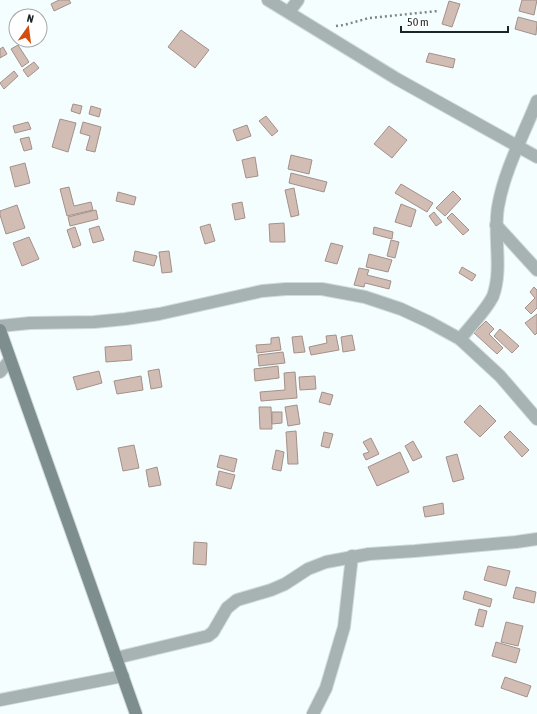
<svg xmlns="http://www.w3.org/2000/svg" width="537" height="714" font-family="'Asap Condensed',sans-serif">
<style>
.building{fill:#d2bdb5;stroke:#a49089}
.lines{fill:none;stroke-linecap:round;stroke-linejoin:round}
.minor-casing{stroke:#d1dbdc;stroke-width:14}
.tertiary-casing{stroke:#d1dbdc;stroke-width:14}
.secondary-casing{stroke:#d1dbdc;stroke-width:14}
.path{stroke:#7e8788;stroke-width:2.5;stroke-dasharray:2 3;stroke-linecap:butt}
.minor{stroke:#a7b2b2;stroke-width:12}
.tertiary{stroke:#a7b2b2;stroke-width:12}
.secondary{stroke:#7e8e8f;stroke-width:12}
</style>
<rect width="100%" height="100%" fill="#f4feff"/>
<g class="building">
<path d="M59,0H69L71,3L54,11L51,4Z"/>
<path d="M522,0H537L534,15L519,11Z"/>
<path d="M449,1L460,4L452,27L442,24Z"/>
<path d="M518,17L537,22L536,35L515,29Z"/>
<path d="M181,30L209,50L195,68L168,47Z"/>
<path d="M18,45L29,62L22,67L11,49Z"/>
<path d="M3,47L7,54L0,58V49Z"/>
<path d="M429,53L455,59L453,68L426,62Z"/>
<path d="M34,62L39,68L28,77L23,70Z"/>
<path d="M14,71L18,76L4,89L0,83Z"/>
<path d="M73,104L82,106L80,114L71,111Z"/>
<path d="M91,106L101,109L99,117L89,114Z"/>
<path d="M266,116L278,131L272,136L259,121Z"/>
<path d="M60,119L76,123L68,152L52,147Z"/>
<path d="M28,122L31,129L15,133L13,126Z"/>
<path d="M83,122L101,127L95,152L86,150L90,136L80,133Z"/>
<path d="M247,125L251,136L237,141L233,130Z"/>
<path d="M389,126L407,140L392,158L374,144Z"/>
<path d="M29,137L32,149L24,151L20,139Z"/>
<path d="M291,155L312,160L309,174L288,169Z"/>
<path d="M255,157L258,176L246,178L242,160Z"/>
<path d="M25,163L30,183L15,187L10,167Z"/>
<path d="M291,173L327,182L324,192L289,183Z"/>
<path d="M401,184L433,203L427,212L395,193Z"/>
<path d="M69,187L74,206L91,202L93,210L67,216L60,189Z"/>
<path d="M294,188L299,215L291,217L285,190Z"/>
<path d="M453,191L461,199L445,216L436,208Z"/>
<path d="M118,192L136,197L134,205L116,201Z"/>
<path d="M242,202L245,218L235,220L232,204Z"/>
<path d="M401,204L416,210L411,227L395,222Z"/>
<path d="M17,205L25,228L6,234L0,215V211Z"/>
<path d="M96,210L98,219L70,226L68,217Z"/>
<path d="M434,212L442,222L436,226L429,216Z"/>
<path d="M452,213L469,230L463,235L447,218Z"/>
<path d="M284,223L285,242H270L269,224Z"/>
<path d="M210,224L215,241L205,244L200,227Z"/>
<path d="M99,226L104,240L93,243L89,229Z"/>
<path d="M75,227L81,245L73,248L67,230Z"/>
<path d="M374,227L393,232L392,239L373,234Z"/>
<path d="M29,237L39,259L22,266L13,243Z"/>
<path d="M391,240L399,242L395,258L387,256Z"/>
<path d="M331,243L343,246L337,264L325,261Z"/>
<path d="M135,251L157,256L154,266L133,261Z"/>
<path d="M169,251L172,272L162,273L159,252Z"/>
<path d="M369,254L392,260L388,272L366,267Z"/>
<path d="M462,267L476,275L472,281L459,273Z"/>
<path d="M359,268L369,270L367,275L391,281L389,289L365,283L364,287L354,285Z"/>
<path d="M534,287L537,290V308L531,314L525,308L535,298L530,292Z"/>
<path d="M537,314V333L535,335L525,323Z"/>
<path d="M486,321L494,329L489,334L503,348L497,354L474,333Z"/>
<path d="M500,329L519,346L512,353L494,336Z"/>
<path d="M336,335L339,350L311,355L309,347L327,343L326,336Z"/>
<path d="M352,335L355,350L343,352L341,337Z"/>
<path d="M302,336L305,352L294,353L292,337Z"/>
<path d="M279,337L281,350L257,353L256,345L271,344V338Z"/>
<path d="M131,345L132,360L106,362L105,347Z"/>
<path d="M283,352L285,363L259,366L258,355Z"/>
<path d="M278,366L279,378L255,381L254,369Z"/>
<path d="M159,369L162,387L151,389L148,371Z"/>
<path d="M99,371L102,383L77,390L73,377Z"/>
<path d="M295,372L297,398L261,401L260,392L285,390L284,373Z"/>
<path d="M141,376L143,390L117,394L114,381Z"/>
<path d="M315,376L316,389L300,390L299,377Z"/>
<path d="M322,392L333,395L330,405L319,402Z"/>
<path d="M297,405L300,424L288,426L285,407Z"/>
<path d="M480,405L496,421L480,437L464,422Z"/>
<path d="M259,407H271L272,429H260Z"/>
<path d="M272,412H282V423L272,424Z"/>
<path d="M296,431L298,464H288L286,432Z"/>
<path d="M510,431L529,450L522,457L504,437Z"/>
<path d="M324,432L333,434L329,448L321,446Z"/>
<path d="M371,438L379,454L366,460L363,454L369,452L363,442Z"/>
<path d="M413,441L422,457L413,461L405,446Z"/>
<path d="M134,445L139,468L123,471L118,448Z"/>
<path d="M276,450L284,452L281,471L272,469Z"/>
<path d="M400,452L409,472L377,486L368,467Z"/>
<path d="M457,454L464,479L453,482L446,457Z"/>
<path d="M220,455L237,459L234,472L217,467Z"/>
<path d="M157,467L161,485L149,487L146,470Z"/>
<path d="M219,471L235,475L231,489L216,485Z"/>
<path d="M443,503L444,514L425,517L423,507Z"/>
<path d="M194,542L207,543L206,565L193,564Z"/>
<path d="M488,566L510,571L506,586L484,580Z"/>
<path d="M516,587L536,592L534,603L513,598Z"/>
<path d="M465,591L492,599L490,607L463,599Z"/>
<path d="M479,609L487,611L483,627L475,625Z"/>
<path d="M506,622L523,626L518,646L501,642Z"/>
<path d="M496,642L520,649L516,663L492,656Z"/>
<path d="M505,677L531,686L527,697L501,688Z"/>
</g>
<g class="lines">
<defs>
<g id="minor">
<path d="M289,12L298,0"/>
<path d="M496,225L537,270"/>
<path d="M0,326L30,323L94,322L125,319L159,314L262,291L286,289H322L365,297L401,309L429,322L460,339L500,376L537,419"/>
<path d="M460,339C469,328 487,309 493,296C503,268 493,236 498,207C504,171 523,136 537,101"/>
<path d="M0,372L10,360"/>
<path d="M116,658L208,636L213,632L227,608L237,600L271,590L285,584L308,569L326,562L369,554L415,551L516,542L537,539"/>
<path d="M0,700L123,676"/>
<path d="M313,714L326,688L344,627L352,556"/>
</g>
<path id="tertiary" d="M268,0L397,79L537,157"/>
<path id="secondary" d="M0,330L136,714"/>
</defs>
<use href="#minor" class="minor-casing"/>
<use href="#tertiary" class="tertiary-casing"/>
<use href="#secondary" class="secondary-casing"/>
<path class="path" d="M336,26L344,25L369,18L438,11"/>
<use href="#minor" class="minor"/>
<use href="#tertiary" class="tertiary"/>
<use href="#secondary" class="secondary"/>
</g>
<g transform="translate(28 28) rotate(14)"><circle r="19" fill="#ffffff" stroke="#a4a8a8"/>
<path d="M0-3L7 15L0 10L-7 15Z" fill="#d34e0e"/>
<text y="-6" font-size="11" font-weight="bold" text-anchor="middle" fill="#1c2526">N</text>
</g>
<path d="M401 26v6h107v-6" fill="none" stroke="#1c2526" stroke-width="2"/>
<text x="407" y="26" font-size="12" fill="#1c2526" stroke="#ffffff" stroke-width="3" paint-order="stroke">50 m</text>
</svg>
